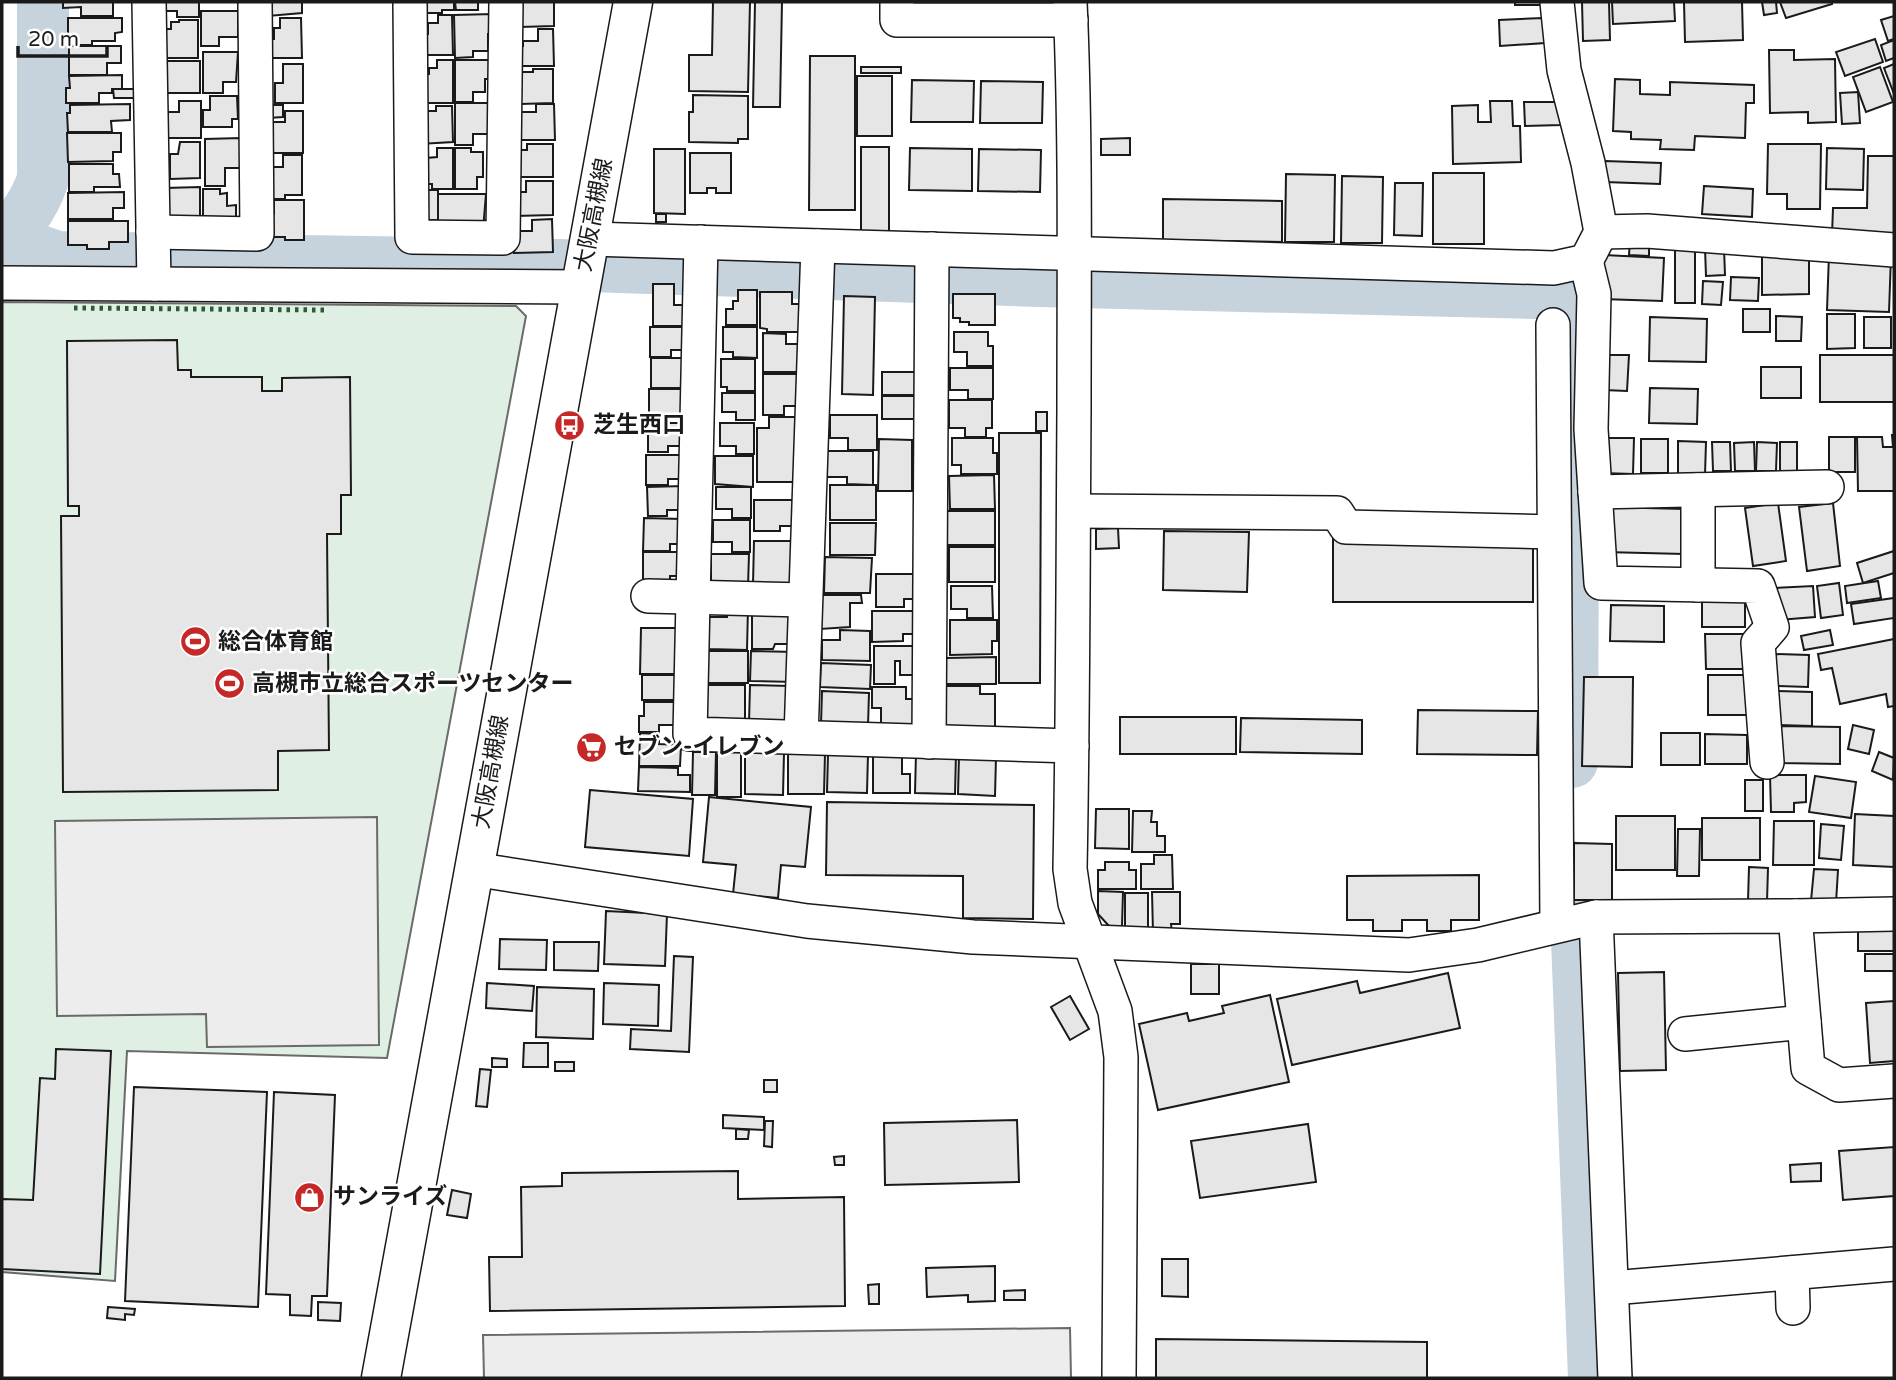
<svg xmlns="http://www.w3.org/2000/svg" width="1896" height="1380" font-family="'Varela Round','Noto Sans JP',sans-serif">
<style>
.green{fill:#e0efe3;stroke:#6a6a6a;stroke-width:2}
.parking{fill:#ededed;stroke:#6a6a6a;stroke-width:2}
.lines{fill:none;stroke-linecap:round;stroke-linejoin:round}
.river{stroke:#c6d2dc;stroke-width:52}
.building{fill:#e6e6e6;stroke:#1a1a1a;stroke-width:2}
.minor-casing{stroke:#1a1a1a;stroke-width:36}
.major-casing{stroke:#1a1a1a;stroke-width:41}
.minor{stroke:#fff;stroke-width:33}
.major{stroke:#fff;stroke-width:38}
.hedge{stroke:#2b5a34;stroke-width:5;stroke-dasharray:3.5 5;stroke-linecap:butt}
.labels{text-anchor:middle;dominant-baseline:central;stroke-width:5;stroke-linejoin:round;paint-order:stroke}
.street-label{font-size:23px;fill:#1a1a1a;stroke:#fff}
.poi-label{font-size:23px;font-weight:bold;fill:#1a1a1a;stroke:#fff;text-anchor:start}
</style>
<rect width="100%" height="100%" fill="#fff"/>
<path class="green" d="M2,302L516,306L526,316L387,1058L127,1051L115,1281L2,1272Z"/>
<g class="parking">
<path d="M377,817L379,1045L207,1047L206,1014L57,1016L55,821Z"/>
<path d="M1070,1328L1071,1378H484L483,1335Z"/>
</g>
<g class="lines">
<g class="river">
<path d="M2,232C23,225 36,199 43,179V2"/>
<path d="M2,240L12,241L57,257L558,265L1039,281L1574,294L1572,762"/>
<path d="M1571,867V903L1577,939L1594,1378"/>
</g>
</g>
<g class="building">
<path d="M63,2H113V16H81V7L63,8Z"/>
<path d="M165,2H199V17H177V11H165Z"/>
<path d="M267,2H302V13L268,16Z"/>
<path d="M422,2H454V10H442V13H422Z"/>
<path d="M455,2H478V10H456Z"/>
<path d="M520,2H554V26L520,27Z"/>
<path d="M713,2H750L748,92L689,91V55H712Z"/>
<path d="M755,2H782L780,107H753Z"/>
<rect x="1515" y="2" width="25" height="3"/>
<path d="M1582,2H1609L1610,40L1583,41Z"/>
<path d="M1612,2H1674L1675,21L1613,24Z"/>
<path d="M1684,2H1742L1743,40L1685,42Z"/>
<path d="M1762,2H1776L1777,13L1764,15Z"/>
<path d="M1780,2H1832V4L1786,18Z"/>
<path d="M201,11H238V37H219V46H201Z"/>
<path d="M493,14V34H488V51H473V57L455,58L454,15Z"/>
<path d="M438,15H452L453,55H422V34H428V23H438Z"/>
<path d="M1894,16V39L1888,41L1881,20Z"/>
<path d="M68,18H122V32L115,33V41H92V45H68Z"/>
<path d="M280,18H301L302,58H267V39H274V28H280Z"/>
<path d="M1543,18L1545,43L1500,46L1499,20Z"/>
<path d="M179,20H198V58H165V29H171V22H179Z"/>
<path d="M538,29H553L554,66H518V46H523V41H538Z"/>
<path d="M1875,39L1883,62L1845,76L1836,52Z"/>
<path d="M1894,40V58L1886,61L1881,45Z"/>
<path d="M69,46H121V63H107V75H69Z"/>
<path d="M1769,50H1794V60L1835,59L1836,122L1808,123V112L1770,113Z"/>
<path d="M203,52H238L236,82H223V93H203Z"/>
<path d="M810,56H855V210H809Z"/>
<path d="M437,60H453V103H420L424,74H429V68H437Z"/>
<path d="M455,60H492V79H485V92H473V102H455Z"/>
<path d="M165,61H200V93H166Z"/>
<path d="M283,64H303V103H275V83H283Z"/>
<path d="M1894,64V94L1884,68Z"/>
<rect x="861" y="67" width="40" height="6"/>
<path d="M1880,67L1893,102L1866,112L1853,77Z"/>
<path d="M533,69H553V103L521,104L520,72H533Z"/>
<path d="M122,75V89H112V93H99V103H66V88H70L69,76Z"/>
<rect x="857" y="76" width="35" height="60"/>
<path d="M1615,79L1640,80V94L1670,95V82L1754,85V103H1746L1745,138L1695,136L1694,150L1660,149L1661,140L1631,139V132L1613,131Z"/>
<path d="M912,80L974,81L973,122H911Z"/>
<path d="M981,81L1043,82L1042,123H980Z"/>
<path d="M113,89H136V98H114Z"/>
<path d="M1858,92L1860,123L1842,124L1840,93Z"/>
<path d="M693,95L748,96V139H738V143L689,142V112H693Z"/>
<path d="M210,96H237L238,119H232V127H203V110H210Z"/>
<path d="M179,101H201V138H168V112H179Z"/>
<path d="M1490,101H1512L1513,126H1520L1521,162L1453,164L1452,106L1478,105V122H1491Z"/>
<path d="M1524,102H1560L1561,125L1525,126Z"/>
<path d="M455,103H490V134H473V145H455Z"/>
<path d="M130,104V120L111,121L112,132H68L67,113H70V105Z"/>
<path d="M536,104H554L555,140H516V112H536Z"/>
<path d="M268,105H283V117L268,118Z"/>
<path d="M436,106H452L453,142L420,144L424,111H436Z"/>
<path d="M285,111H303V153H270V122H285Z"/>
<path d="M67,133H121V152H113V161L68,162Z"/>
<path d="M241,138V168H225V186H205V139Z"/>
<path d="M1130,138V155H1101V139Z"/>
<path d="M180,142H200V178L170,179V154H178Z"/>
<path d="M527,144H553V177H516L521,150H527Z"/>
<path d="M1768,144H1821L1820,209H1787V194H1767Z"/>
<rect x="861" y="147" width="28" height="89"/>
<path d="M437,148H453V189H432V184H421L426,158L437,157Z"/>
<path d="M455,148H471V152H483V177H477V189H455Z"/>
<path d="M910,148L972,149V191L909,190Z"/>
<path d="M1827,148L1864,149L1863,190L1826,189Z"/>
<path d="M654,149H685V214L654,213Z"/>
<path d="M979,149L1041,150L1040,192L978,191Z"/>
<path d="M690,153H731V193H716V188H707V193H690Z"/>
<path d="M283,155H302V195H285V199H272V167H283Z"/>
<path d="M1868,156H1894V235H1832L1833,208H1867Z"/>
<path d="M1605,161L1661,163L1660,184L1605,182Z"/>
<path d="M69,164H113V174H119L120,187H94V192H69Z"/>
<rect x="1433" y="173" width="51" height="71"/>
<path d="M1286,174L1335,175L1334,242H1285Z"/>
<path d="M1342,176L1383,177L1382,243H1341Z"/>
<path d="M526,181H553V215L515,216L514,192H526Z"/>
<path d="M1395,183H1423L1422,236L1394,235Z"/>
<path d="M1704,186L1753,189L1752,217L1702,214Z"/>
<path d="M200,187V226L165,218V188Z"/>
<path d="M203,189H220V194L227,193V206L236,205V225L203,226Z"/>
<rect x="421" y="190" width="17" height="30"/>
<path d="M124,192V208H113V219H68V193Z"/>
<path d="M438,194H486L483,230L438,231Z"/>
<path d="M1163,199L1282,201V242L1163,240Z"/>
<path d="M274,200H304V240H285V237H267V214H274Z"/>
<rect x="656" y="214" width="10" height="8"/>
<path d="M552,219L553,252L514,253V231H532V220Z"/>
<path d="M68,221H128V242H109V249H87V245H68Z"/>
<path d="M1630,239H1649V256L1629,255Z"/>
<rect x="1675" y="247" width="20" height="56"/>
<path d="M1705,248H1724L1725,275L1706,276Z"/>
<path d="M1762,253H1809V294L1762,295Z"/>
<path d="M1829,254L1891,256L1889,312L1827,310Z"/>
<path d="M1604,255L1664,258L1662,301L1602,299Z"/>
<path d="M1731,277L1759,278L1758,301L1730,300Z"/>
<path d="M1703,281L1723,282L1721,305L1702,304Z"/>
<path d="M653,284H674V305H689V326H653Z"/>
<path d="M738,290H757V325H726V309H733V301H738Z"/>
<path d="M760,292H792V304H805V332H767V329L760,328Z"/>
<path d="M953,294H995V325H969V322H960V318H953Z"/>
<path d="M844,296L875,297L873,395L842,394Z"/>
<rect x="1743" y="309" width="27" height="23"/>
<path d="M1827,314H1855V348L1827,349Z"/>
<path d="M1776,316L1802,317L1801,341H1776Z"/>
<path d="M1650,317L1707,319L1706,362L1649,361Z"/>
<rect x="1864" y="317" width="27" height="31"/>
<path d="M650,327H687V350H671V357H650Z"/>
<path d="M723,327H757V358L733,357V352H723Z"/>
<path d="M954,332H988V346H993V366H967V352H954Z"/>
<path d="M763,333L786,334V344H806V372H763Z"/>
<path d="M177,340L178,370H191V377H262V391H282V378L350,377L351,495H341V534H327L329,750L278,751V790L63,792L61,516H79V506H68L67,341Z"/>
<path d="M1605,355H1629L1627,391L1604,390Z"/>
<rect x="1820" y="355" width="74" height="47"/>
<rect x="651" y="358" width="39" height="30"/>
<path d="M721,359H755V391H727V387H721Z"/>
<rect x="1761" y="367" width="40" height="31"/>
<path d="M950,368H993V399H968V390H950Z"/>
<rect x="882" y="372" width="34" height="23"/>
<path d="M763,374H803V406H784V415H763Z"/>
<path d="M1650,388L1698,389L1697,424L1649,423Z"/>
<rect x="649" y="389" width="35" height="29"/>
<path d="M722,393H755V420H736V412H722Z"/>
<rect x="882" y="396" width="34" height="23"/>
<path d="M949,400H992V428H986V437H965V428H949Z"/>
<rect x="1036" y="412" width="11" height="19"/>
<path d="M830,415H877V450H848V438H830Z"/>
<path d="M769,417H795V482H757V428H769Z"/>
<path d="M648,423H686L685,446H668V452H648Z"/>
<path d="M720,423H754V454H736V446H720Z"/>
<path d="M999,433H1041L1040,683H999Z"/>
<path d="M1892,435H1894V491H1858L1857,437H1882L1883,447H1893Z"/>
<rect x="1829" y="437" width="26" height="35"/>
<path d="M952,438H993V453H997V474H961V465H952Z"/>
<path d="M1602,438H1634L1633,474L1601,473Z"/>
<path d="M879,439L912,440V491H878Z"/>
<rect x="1641" y="439" width="27" height="34"/>
<path d="M1678,441L1706,442L1705,475L1678,474Z"/>
<path d="M1712,442H1730L1731,471H1713Z"/>
<path d="M1754,442L1755,471H1735L1734,443Z"/>
<path d="M1757,442L1777,443L1776,471H1756Z"/>
<rect x="1780" y="442" width="17" height="29"/>
<path d="M827,451H873V485L847,484V477H827Z"/>
<path d="M646,455H684V479H668V485H646Z"/>
<path d="M715,456H753V487L715,484Z"/>
<path d="M994,475L995,509H950L949,476Z"/>
<rect x="830" y="485" width="46" height="35"/>
<path d="M683,486V510H667V516H648L647,487Z"/>
<path d="M716,487H751V518H732V509H716Z"/>
<path d="M754,500H799V526H780V531H754Z"/>
<path d="M1778,503L1786,561L1753,566L1745,508Z"/>
<path d="M1833,503L1840,566L1807,571L1799,507Z"/>
<path d="M1605,507L1685,509L1684,554L1604,552Z"/>
<rect x="947" y="511" width="48" height="34"/>
<path d="M644,518L682,519V544H670V551H643Z"/>
<path d="M713,520H750V552H732V542H713Z"/>
<path d="M830,523H876L875,555H830Z"/>
<path d="M1118,528L1119,548L1096,549V529Z"/>
<path d="M1164,531L1249,532L1247,592L1163,590Z"/>
<rect x="1333" y="539" width="200" height="63"/>
<path d="M754,541H796L795,584H753Z"/>
<rect x="949" y="547" width="46" height="35"/>
<path d="M1894,551V573L1863,583L1857,563Z"/>
<path d="M643,552H678V576H670V586H643Z"/>
<path d="M711,554H749L748,587H711Z"/>
<path d="M825,557L872,558L870,593H824Z"/>
<path d="M876,574H919V599H904V607H876Z"/>
<path d="M1878,581L1881,598L1847,603L1845,586Z"/>
<path d="M1839,583L1843,615L1821,618L1817,586Z"/>
<path d="M951,586H992L993,618H967V609H951Z"/>
<path d="M1813,586L1815,617L1777,620L1774,588Z"/>
<rect x="1702" y="594" width="43" height="33"/>
<path d="M820,595H861L862,603H850V627L820,629Z"/>
<path d="M1894,598V618L1854,624L1851,604Z"/>
<path d="M1611,605L1664,606V642L1610,641Z"/>
<path d="M727,608H748L747,650L707,649V617H727Z"/>
<path d="M872,611H916V634H903V641L872,642Z"/>
<path d="M752,613H792L793,644H775L773,649H752Z"/>
<path d="M950,620H997V641H992V654L950,655Z"/>
<path d="M641,628H678L676,674H640Z"/>
<path d="M840,630L870,631V661L822,660V640H840Z"/>
<path d="M1830,630L1833,645L1804,650L1801,636Z"/>
<path d="M1705,634H1747V669H1706Z"/>
<path d="M1894,639V706L1888,707L1886,694L1840,704L1832,668L1821,670L1818,654Z"/>
<path d="M874,646H913V675H900V661H895V684H874Z"/>
<rect x="706" y="651" width="42" height="32"/>
<path d="M751,651L796,652L795,682L750,681Z"/>
<path d="M1775,654L1809,655L1808,687L1774,686Z"/>
<path d="M996,657V684H946V658Z"/>
<path d="M821,663L871,665L870,689L820,687Z"/>
<rect x="642" y="675" width="34" height="25"/>
<rect x="1708" y="675" width="41" height="40"/>
<path d="M1584,677H1633L1632,767L1582,766Z"/>
<rect x="704" y="685" width="41" height="35"/>
<path d="M750,685L790,686L789,724L749,723Z"/>
<path d="M946,686H980V694H995V733L945,732Z"/>
<path d="M872,687H906V699H921V729L881,728V708H872Z"/>
<path d="M822,691L869,693L868,726L821,724Z"/>
<path d="M1776,691L1812,692V726L1776,725Z"/>
<path d="M644,702H678V725H659V732H639V716H644Z"/>
<path d="M1418,710L1538,711L1537,755L1417,754Z"/>
<rect x="1120" y="717" width="116" height="37"/>
<path d="M1241,718L1362,720V754L1240,752Z"/>
<path d="M1853,725L1874,730L1869,754L1848,749Z"/>
<path d="M1778,726L1840,727V764L1778,763Z"/>
<path d="M640,733L659,734V744L681,745L680,766H639Z"/>
<rect x="1661" y="733" width="39" height="32"/>
<path d="M1705,734L1747,735V764H1705Z"/>
<path d="M693,752H716L715,795H692Z"/>
<path d="M741,752V797H717V753Z"/>
<path d="M745,752L784,753L783,795L745,794Z"/>
<path d="M1879,752L1894,758L1893,780L1872,771Z"/>
<path d="M788,753L825,754L824,794H788Z"/>
<path d="M873,753H902V774H910V793H873Z"/>
<path d="M916,753L956,754L955,794L915,793Z"/>
<path d="M828,754H868L867,793L827,792Z"/>
<path d="M959,755L996,757L995,796L958,794Z"/>
<path d="M639,767L678,768V775H690V792L638,791Z"/>
<path d="M1770,775H1806V802L1794,803V812H1771Z"/>
<path d="M1815,776L1856,782L1851,818L1809,812Z"/>
<rect x="1745" y="780" width="18" height="31"/>
<path d="M590,790L693,799L689,856L585,847Z"/>
<path d="M709,797L811,807L805,867L781,865L778,898L733,894L736,865L703,862Z"/>
<path d="M827,802L1034,805L1033,919L963,918V876L826,875Z"/>
<path d="M1096,809H1129V849L1095,848Z"/>
<path d="M1133,811H1152L1151,822H1157V836H1165V852H1132Z"/>
<path d="M1855,814L1894,816V867L1853,865Z"/>
<rect x="1616" y="816" width="59" height="54"/>
<rect x="1702" y="818" width="58" height="42"/>
<path d="M1774,821H1814V865H1773Z"/>
<path d="M1821,824L1844,826L1841,860L1819,858Z"/>
<path d="M1678,829H1700L1699,876H1677Z"/>
<path d="M1574,843L1612,844V900H1574Z"/>
<path d="M1154,855H1172L1173,889H1141V864H1154Z"/>
<path d="M1105,862H1129V870H1136V889H1098V870H1105Z"/>
<path d="M1749,867L1768,868L1767,902L1748,901Z"/>
<path d="M1814,869L1838,870L1836,903L1811,901Z"/>
<path d="M1479,875V920H1451V931H1427V920H1402V931H1373V920H1347V876Z"/>
<path d="M1098,891L1123,892L1122,926H1109L1098,914Z"/>
<path d="M1152,892H1180V924H1171L1172,932L1153,933Z"/>
<rect x="1125" y="893" width="23" height="38"/>
<path d="M606,911L667,914L665,966L604,964Z"/>
<rect x="1858" y="926" width="36" height="25"/>
<path d="M500,939L547,940L546,970L499,969Z"/>
<path d="M554,942H599L598,971L554,970Z"/>
<rect x="1865" y="954" width="29" height="17"/>
<path d="M674,956L693,957L689,1052L630,1049L631,1029L671,1031Z"/>
<rect x="1191" y="964" width="28" height="30"/>
<path d="M1664,972L1666,1070L1620,1071L1618,973Z"/>
<path d="M1448,973L1460,1028L1292,1065L1277,999L1357,981L1360,993Z"/>
<path d="M487,983L534,986L532,1011L486,1008Z"/>
<path d="M604,983L659,985L658,1026L603,1024Z"/>
<path d="M537,987L594,989L593,1039L536,1037Z"/>
<path d="M1270,995L1289,1082L1158,1110L1139,1024L1187,1013L1189,1021L1224,1013L1222,1006Z"/>
<path d="M1070,996L1089,1029L1070,1040L1051,1007Z"/>
<path d="M1894,1001V1061L1870,1063L1866,1003Z"/>
<path d="M524,1043H548V1067H523Z"/>
<path d="M56,1049L111,1051L100,1274L2,1269V1199L33,1200L40,1078L55,1079Z"/>
<path d="M492,1058L507,1059V1067H492Z"/>
<rect x="555" y="1062" width="19" height="9"/>
<path d="M480,1069L491,1070L487,1107L476,1106Z"/>
<rect x="764" y="1080" width="13" height="12"/>
<path d="M134,1087L267,1092L258,1307L125,1301Z"/>
<path d="M274,1092L335,1095L327,1296H312L311,1316L290,1315V1295L266,1294Z"/>
<path d="M723,1115L764,1117V1130L723,1128Z"/>
<path d="M1017,1120L1019,1182L885,1185L884,1123Z"/>
<path d="M765,1121H773L772,1147L764,1146Z"/>
<path d="M1308,1124L1316,1182L1200,1198L1191,1141Z"/>
<path d="M736,1129L749,1130L748,1139H736Z"/>
<path d="M1894,1147V1196L1843,1200L1839,1151Z"/>
<path d="M844,1156V1165H835L834,1157Z"/>
<path d="M1821,1163V1181L1791,1182L1790,1165Z"/>
<path d="M738,1171V1199L844,1197L845,1306L490,1311L489,1257H522L521,1187L562,1186V1173Z"/>
<path d="M452,1190L471,1194L467,1218L447,1215Z"/>
<path d="M1162,1259H1188V1297L1162,1296Z"/>
<path d="M995,1266V1301L968,1302V1295L927,1297L926,1268Z"/>
<path d="M879,1284V1304H869L868,1285Z"/>
<path d="M1025,1290V1300H1004V1291Z"/>
<path d="M318,1302L341,1303L340,1321L318,1320Z"/>
<path d="M108,1307L135,1309L134,1315L125,1314V1320L107,1318Z"/>
<path d="M1156,1339L1427,1342V1378H1156Z"/>
</g>
<g class="lines">
<defs>
<g id="minor">
<path d="M149,2L154,284"/>
<path d="M410,2L412,237L503,238L506,2"/>
<path d="M897,2V20H1071"/>
<path d="M1070,2C1076,137 1074,273 1074,409C1073,562 1073,716 1070,869L1075,903L1115,1011L1121,1057L1119,1378"/>
<path d="M153,232L257,234L255,2"/>
<path d="M1601,232L1647,231L1894,250"/>
<path d="M590,239L1554,268L1586,261L1601,232L1588,163L1564,70L1557,2"/>
<path d="M701,242L690,734L1072,746"/>
<path d="M1586,261L1594,294L1591,429L1601,583L1758,586L1772,627L1758,643L1767,762"/>
<path d="M2,283L580,287"/>
<path d="M1553,325L1557,925"/>
<path d="M1698,490V585"/>
<path d="M1595,492L1827,487"/>
<path d="M1074,511L1337,513L1346,527L1554,532"/>
<path d="M648,596L805,600"/>
<path d="M801,737L818,246"/>
<path d="M929,742L932,249"/>
<path d="M473,869L807,921L973,937L1409,955L1478,945L1596,917L1795,916L1808,1068L1839,1085L1894,1081"/>
<path d="M1795,916L1894,914"/>
<path d="M1596,917L1615,1378"/>
<path d="M1685,1034L1804,1022"/>
<path d="M1792,1273L1793,1308"/>
<path d="M1612,1288L1894,1264"/>
</g>
<path id="major" d="M381,1378L633,2"/>
</defs>
<use href="#minor" class="minor-casing"/>
<use href="#major" class="major-casing"/>
<use href="#minor" class="minor"/>
<use href="#major" class="major"/>
<path class="hedge" d="M74,308L324,310"/>
</g>
<defs>
<symbol id="bus-disc" viewBox="-11 -11 22 22"><circle r="9.5" fill="#c62828" stroke="#fff"/><path d="M-5-6H5V4H4V6H2V4H-2V6H-4V4H-5ZM-3.5-4V0h7V-4ZM-3.5 1.2v1.5H-2V1.2ZM2 1.2v1.5H3.5V1.2Z" fill="#fff"/></symbol>
<symbol id="stadium-disc" viewBox="-11 -11 22 22"><circle r="9.5" fill="#c62828" stroke="#fff"/><path d="M0-5a6.5 5 0 1 0 0 10a6.5 5 0 1 0 0-10ZM-3.5-1.8h7v3.6h-7Z" fill="#fff"/></symbol>
<symbol id="supermarket-disc" viewBox="-11 -11 22 22"><circle r="9.5" fill="#c62828" stroke="#fff"/><path d="M-6-5.5h2.5l.6 2H6L4.5 2H-2.5L-4.4-4H-6ZM-1.5 3.2a1.3 1.3 0 1 0 .1 0ZM3 3.2a1.3 1.3 0 1 0 .1 0Z" fill="#fff"/></symbol>
<symbol id="shop-disc" viewBox="-11 -11 22 22"><circle r="9.5" fill="#c62828" stroke="#fff"/><path d="M-5-2.5h2.3a2.7 3.5 0 0 1 5.4 0H5L5.5 6h-11ZM-1.5-2.5h3a1.5 2.3 0 0 0-3 0Z" fill="#fff"/></symbol>
</defs>
<g fill-rule="evenodd">
<use href="#bus-disc" x="552" y="408" width="35" height="35"/>
<use href="#stadium-disc" x="178" y="624" width="35" height="35"/>
<use href="#stadium-disc" x="212" y="666" width="35" height="35"/>
<use href="#supermarket-disc" x="574" y="730" width="35" height="35"/>
<use href="#shop-disc" x="292" y="1180" width="35" height="35"/>
</g>
<g class="labels">
<g class="street-label">
<text transform="translate(594 215) rotate(-79)">大阪高槻線</text>
<text transform="translate(491 772) rotate(-80)">大阪高槻線</text>
</g>
<g class="poi-label">
<text x="593" y="425">芝生西口</text>
<text x="218" y="642">総合体育館</text>
<text x="252" y="684">高槻市立総合スポーツセンター</text>
<text x="614" y="747">セブン-イレブン</text>
<text x="333" y="1197">サンライズ</text>
</g>
</g>
<rect width="1896" height="1380" fill="none" stroke="#1a1a1a" stroke-width="7"/>
<path d="M18 46v10h89v-10" fill="none" stroke="#1a1a1a" stroke-width="3.5"/>
<text x="28" y="46" font-size="21" fill="#1a1a1a" stroke="#ffffff" stroke-width="5" paint-order="stroke">20 m</text>
</svg>
